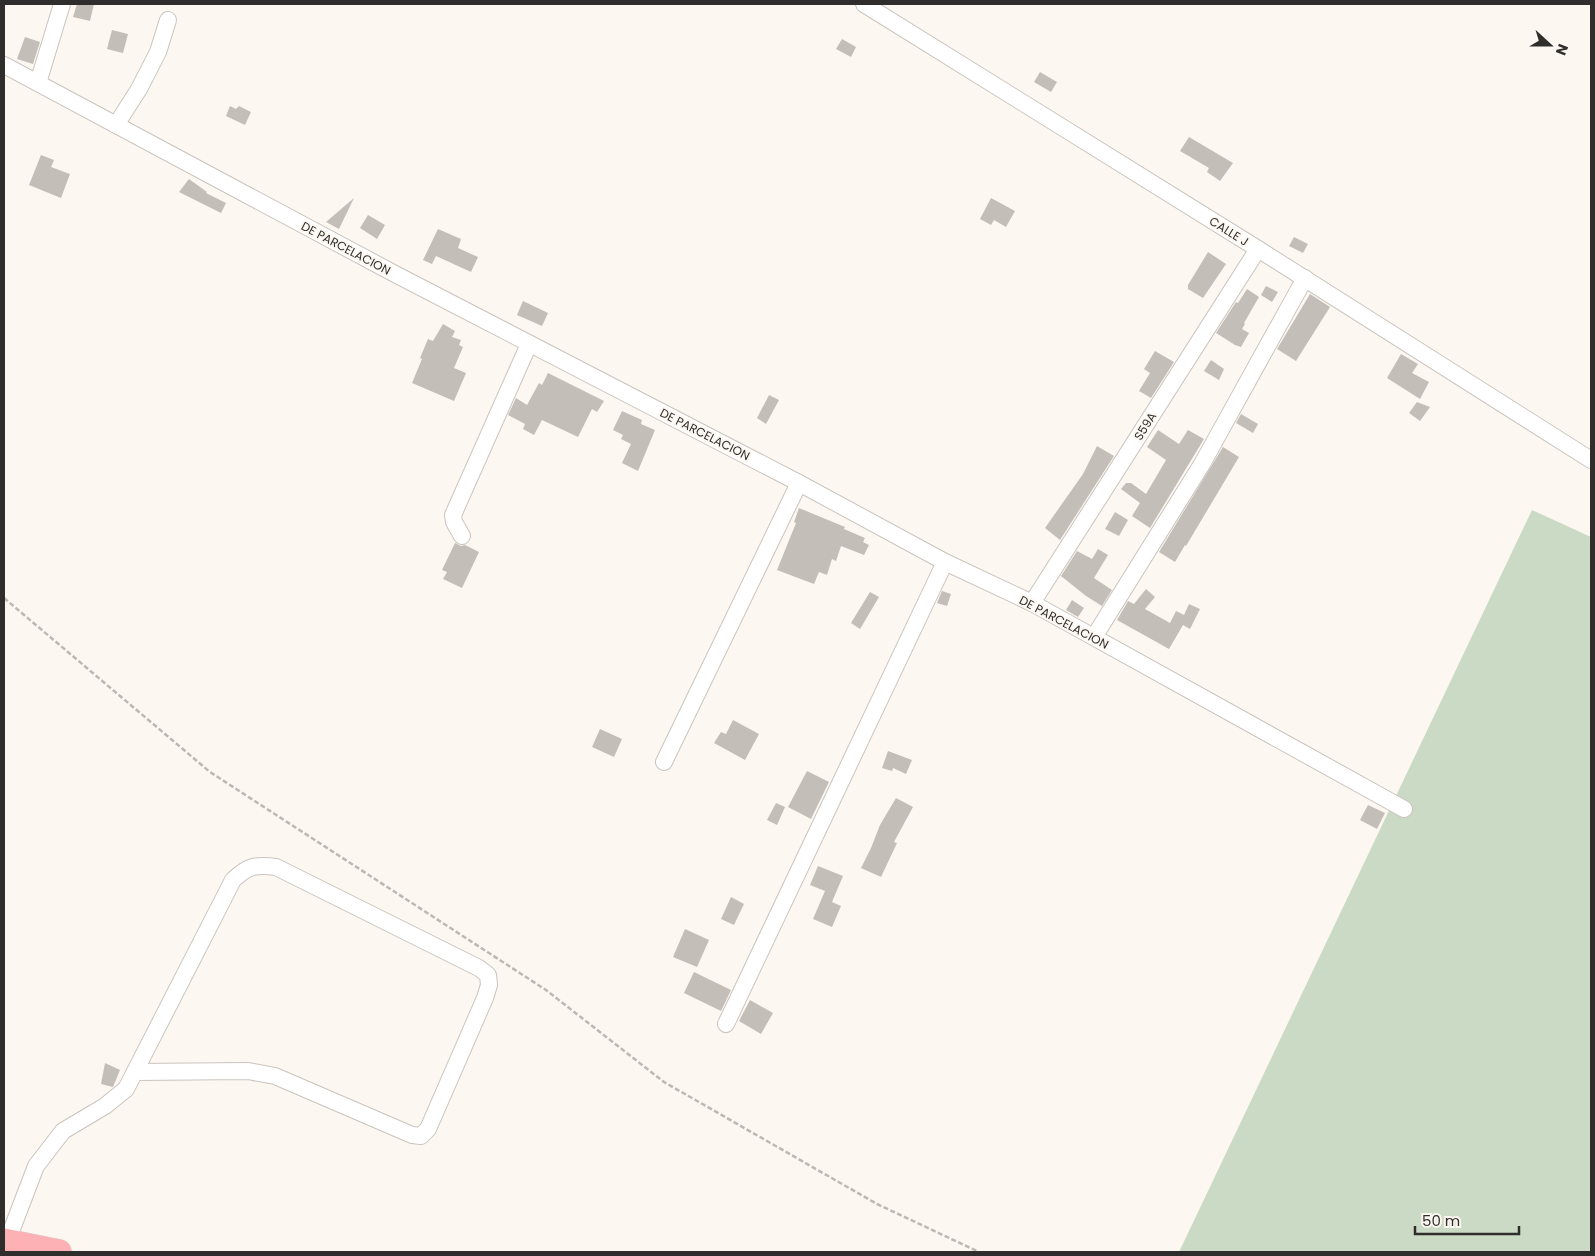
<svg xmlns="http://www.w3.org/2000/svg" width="1595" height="1256" font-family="Poppins,sans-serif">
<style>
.green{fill:#cadac4}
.building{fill:#c4beb9}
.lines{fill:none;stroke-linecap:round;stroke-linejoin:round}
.minor-casing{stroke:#cac4be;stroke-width:18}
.highway-casing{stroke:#d6d5d5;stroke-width:26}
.path{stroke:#bdb8b3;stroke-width:2.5;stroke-dasharray:5 2.5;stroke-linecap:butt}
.minor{stroke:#fff;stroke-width:16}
.highway{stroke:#fdb1b4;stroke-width:25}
.labels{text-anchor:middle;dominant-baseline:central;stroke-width:4;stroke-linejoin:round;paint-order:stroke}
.street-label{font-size:12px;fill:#302e2c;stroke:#fdf7f1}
</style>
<rect width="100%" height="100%" fill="#fdf7f1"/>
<path class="green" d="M1532,510L1591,537V1252H1179Z"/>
<g class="building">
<path d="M77,4H94L90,21L73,17Z"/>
<path d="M112,30L128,34L123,53L107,49Z"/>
<path d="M25,37L40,42L33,64L17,59Z"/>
<path d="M842,39L856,47L851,57L836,49Z"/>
<path d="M1040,72L1057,82L1051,92L1034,82Z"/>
<path d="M230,106L236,109L239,106L251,112L245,125L226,116Z"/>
<path d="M1189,137L1233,163L1220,181L1207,172L1209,168L1180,151Z"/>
<path d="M41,155L54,160L51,167L70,174L61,198L29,185Z"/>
<path d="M189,179L207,192L206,193L226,203L221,213L179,192Z"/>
<path d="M354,198L339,229L326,222Z"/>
<path d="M991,198L1015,211L1006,227L994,220L991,225L980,219Z"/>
<path d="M368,215L385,225L377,239L360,228Z"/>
<path d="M438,229L461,239L458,248L478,257L471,272L436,256L432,264L423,260Z"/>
<path d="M1294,237L1308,244L1303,253L1289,246Z"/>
<path d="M1208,252L1226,264L1203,298L1188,289V285Z"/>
<path d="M1266,286L1278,292L1272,302L1261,295Z"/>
<path d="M1247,289L1259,297L1244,323L1245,324L1242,329L1249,333L1241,347L1235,345L1216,333L1236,302L1238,303Z"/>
<path d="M1310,294L1330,307L1296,361L1277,349Z"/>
<path d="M523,301L548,313L542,326L517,315Z"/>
<path d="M443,324L455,331L452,337L461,340L459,345L463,347L454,368L466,373L454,401L412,383L422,359L420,358L428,339L433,341Z"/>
<path d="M1155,351L1174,362L1151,398L1139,391L1150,373L1144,369Z"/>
<path d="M1401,354L1418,364L1412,373L1429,382L1420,399L1387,378Z"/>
<path d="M1211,360L1224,369L1219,380L1204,371Z"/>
<path d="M548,373L604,401L597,412L592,409L578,437L542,420L534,435L523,429L525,424L508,415L516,398L527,405L539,383L542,385Z"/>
<path d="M769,395L779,400L766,424L757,418Z"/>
<path d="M1417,402L1430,407L1420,421L1409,413Z"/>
<path d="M622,411L642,420L641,424L655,430L638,471L622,463L631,444L621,439L623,435L613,430Z"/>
<path d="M1241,414L1258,424L1253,433L1236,423Z"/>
<path d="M1158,430L1179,444L1188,430L1204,439L1150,528L1132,516L1140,503L1121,489L1126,483H1131L1146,494L1166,460L1147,447Z"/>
<path d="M1097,446L1114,456L1060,540L1045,528L1083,474Z"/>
<path d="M1223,447L1239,457L1186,546L1185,545L1175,562L1159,552Z"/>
<path d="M799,508L845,527L844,529L865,538L863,542L869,545L864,555L841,546L836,561L832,559L827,575L819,572L814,584L777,570L796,523L794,522Z"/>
<path d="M1115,512L1128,520L1119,536L1105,529Z"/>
<path d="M455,543L461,546L465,545L479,552L462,588L443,579L447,572L442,570Z"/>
<path d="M1098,549L1108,555L1094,578L1112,590L1102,606L1086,596L1061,576L1077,551L1092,559Z"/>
<path d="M1146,589L1155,597L1145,609L1170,623L1176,611L1184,615L1189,604L1200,609L1190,629L1183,625L1169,649L1117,620L1128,601L1134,604Z"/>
<path d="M942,591L951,594L947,606L937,603Z"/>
<path d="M870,592L879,597L860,629L851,623Z"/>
<path d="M1072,600L1084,608L1078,617L1066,610Z"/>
<path d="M733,720L759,734L745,760L714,743L721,732L726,734Z"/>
<path d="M600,729L622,739L614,757L592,747Z"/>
<path d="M888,751L912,760L906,774L893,768L892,771L882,768Z"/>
<path d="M807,771L829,782L811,819L788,807Z"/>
<path d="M896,798L913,807L894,842L897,843L881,877L861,868L871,848L880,825Z"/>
<path d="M776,803L785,807L777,825L767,820Z"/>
<path d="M1368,805L1385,813L1377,829L1360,820Z"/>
<path d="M818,866L843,876L832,902L841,906L832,927L813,919L825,891L810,885Z"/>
<path d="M731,897L744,904L734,925L721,919Z"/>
<path d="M685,929L709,940L697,967L673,957Z"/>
<path d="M694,972L731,990L721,1011L684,993Z"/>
<path d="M750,1000L773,1013L761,1034L739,1021Z"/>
<path d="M105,1063L120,1070L113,1087L101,1084Z"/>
</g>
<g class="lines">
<defs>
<g id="minor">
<path d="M864,4L1258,249L1591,460"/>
<path d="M4,65L395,274L799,483L945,562L1032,603L1404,809"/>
<path d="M38,83L62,4"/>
<path d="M116,125L139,89L158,52L168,20"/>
<path d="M462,536L454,522L453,515L529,344"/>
<path d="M1032,603L1258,249"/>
<path d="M1094,637L1202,464L1305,278"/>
<path d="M664,762L799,483"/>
<path d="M726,1024L945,562"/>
<path d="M7,1242L36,1166L63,1131L105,1106L126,1089L233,880C248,866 255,864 276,867L479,968L488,975L489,985L485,998L428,1129L421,1136L412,1135L275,1076L248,1071L135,1072"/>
</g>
<path id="highway" d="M4,1241L59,1252"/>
</defs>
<use href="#minor" class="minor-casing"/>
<use href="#highway" class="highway-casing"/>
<path class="path" d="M4,598L210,772L546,990L664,1082L877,1204L979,1252"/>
<use href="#minor" class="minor"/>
<use href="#highway" class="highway"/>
</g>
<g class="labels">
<g class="street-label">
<text transform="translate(1229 231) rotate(32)">CALLE J</text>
<text transform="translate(346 248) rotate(28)">DE PARCELACION</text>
<text transform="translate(1145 426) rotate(-58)">S59A</text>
<text transform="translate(705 434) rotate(27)">DE PARCELACION</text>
<text transform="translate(1064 622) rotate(28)">DE PARCELACION</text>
</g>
</g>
<rect width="1595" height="1256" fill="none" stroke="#302e2c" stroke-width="10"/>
<g transform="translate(1550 45) rotate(111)" stroke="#fdf7f1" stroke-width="4" paint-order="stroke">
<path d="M0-4L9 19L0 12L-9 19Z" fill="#302e2c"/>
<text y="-8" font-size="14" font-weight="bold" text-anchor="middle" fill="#302e2c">N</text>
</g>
<path d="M1415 1226v8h104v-8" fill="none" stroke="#302e2c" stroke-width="2.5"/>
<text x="1422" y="1226" font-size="15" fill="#302e2c" stroke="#fdf7f1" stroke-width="4" paint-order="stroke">50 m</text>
</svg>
